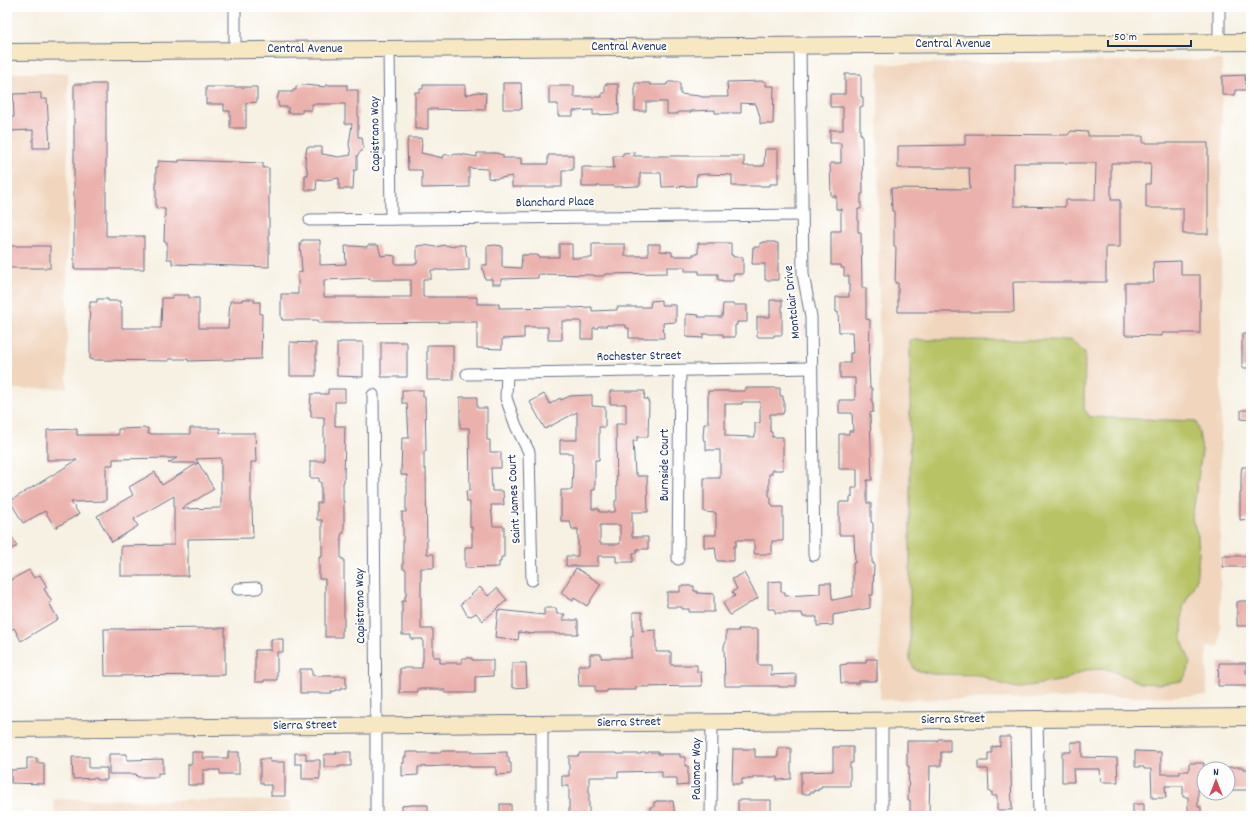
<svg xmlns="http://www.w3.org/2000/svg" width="1258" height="823" font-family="Dekko,sans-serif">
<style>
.built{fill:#f1d5bd}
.green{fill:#b7c365;stroke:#697962}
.building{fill:#ebb1ac;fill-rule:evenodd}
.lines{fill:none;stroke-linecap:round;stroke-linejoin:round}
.street-casing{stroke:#68738d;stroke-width:13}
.secondary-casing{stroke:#68738d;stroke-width:18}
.street{stroke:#fff;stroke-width:11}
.secondary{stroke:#f7e8c3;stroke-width:16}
.labels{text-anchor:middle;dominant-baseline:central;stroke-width:4;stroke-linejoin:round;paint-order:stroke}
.street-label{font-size:13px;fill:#1b2f5e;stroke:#fff}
</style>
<rect width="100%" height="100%" fill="#fff"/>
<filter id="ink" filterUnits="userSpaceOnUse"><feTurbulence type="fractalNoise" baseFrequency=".025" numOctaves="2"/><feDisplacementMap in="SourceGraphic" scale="8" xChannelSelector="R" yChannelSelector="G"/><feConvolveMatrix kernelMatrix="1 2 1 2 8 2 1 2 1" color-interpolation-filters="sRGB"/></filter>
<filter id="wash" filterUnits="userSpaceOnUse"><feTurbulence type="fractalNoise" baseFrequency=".012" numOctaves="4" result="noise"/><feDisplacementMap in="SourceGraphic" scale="16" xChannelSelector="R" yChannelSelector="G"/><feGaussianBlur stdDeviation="0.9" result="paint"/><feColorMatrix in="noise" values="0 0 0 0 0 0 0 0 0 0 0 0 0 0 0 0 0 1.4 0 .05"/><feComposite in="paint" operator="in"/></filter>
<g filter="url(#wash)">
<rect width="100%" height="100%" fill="#f7f1e3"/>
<g class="built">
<path d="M1222,60L1220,646L1207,647V696L880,700L878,63L890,64Z"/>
<path d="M7,73H68L67,388L7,389Z"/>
<path d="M54,799L290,801V816H55Z"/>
</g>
<path class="green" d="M910,340H1071L1085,352L1084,409L1090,417L1196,421L1199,432L1202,451L1192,519L1198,536L1199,554L1196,581L1183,607L1182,641L1190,661L1188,671L1182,681L1159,684L1141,683L1107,669L1085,670L1065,680L1016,688L1002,684L979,675L932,674L915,670L910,661Z"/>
<g id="blocks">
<g class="building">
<path d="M845,74H861V97H863V106L860,107V134H862L863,194H861V209H858V232H861L862,288H866V319L870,320L869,365L870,388H872V403H873V412L870,413L872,480H867V503H871V522L873,523V533H872V563H874L873,595H870V608L833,615V625L817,626V617H803L802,613H775V609H768V582L781,581V592H785V596L820,594V583H831L832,598H833V600L853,596V563H855L854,535H839V502H850V497H852V488H857V469H839V434H849V431H853L852,413H839V400H855V378H840V363H850V353H853L852,332H839L838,312H836V297H849V276H844V268H841V265H831V231H841V209H836V196H831L830,163H841V143H830V130H843V107H830V94H845Z"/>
<path d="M1245,75L1246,90H1235V95H1222V76Z"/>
<path d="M764,81L766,82V86H774L773,124H760V117L756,104L741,103V113H715V110L691,111V112H678V114H667V102H646V111H635V83H650V85H667V83L669,82H678L680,83V94L700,96L701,97H728L727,82Z"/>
<path d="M503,83H521L522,109H503Z"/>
<path d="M74,84H106V236H144V269H74Z"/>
<path d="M605,84H618L619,114L593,115V110L573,111V116H558V104H549V86H574V97H602V93H605Z"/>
<path d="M304,85L326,87V85H347V90H358V137H362L363,144V149L357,156V170H354L353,189H339V178L325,180L317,179L316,190H305V175H308L305,160L307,147H322V154L339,157L351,155L349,144L352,124H345V104H312V110H302V113H288V107H279L277,99L279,92H293V90H296V86Z"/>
<path d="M423,85H465V95L478,92L486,93L485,110L428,109V129H415V92H420V89H423Z"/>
<path d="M206,87H257V102L246,103V128H230V111H224V104H206Z"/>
<path d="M41,93V99H47L50,148H33V130L7,131V117H14L13,94Z"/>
<path d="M1071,131L1088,132V136H1143V143H1208V234H1183V208H1146V184H1150L1151,163H1111V200H1120V247H1106V282H1014L1013,283L1014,312H898V283H895L896,247H894V211H892L891,188L970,189L969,168H898V146L965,145V134L1068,135ZM1014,163H1096L1095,200H1065V207L1014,206Z"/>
<path d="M408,138H421L422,144L421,153L443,158L444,155L460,154L477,157V153H496L503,155V158H521V164H548V155H573V170H562V187H512V176L495,179L488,178V169L469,168V187L422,188V170H408L407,144Z"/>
<path d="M765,149H778V184H770V186H732V175L706,174L697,175V177H696V186L662,187L661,173H640V186L614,187V186H597V187H582V167H591V168H614L613,156H623V153L634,152V156H744V166H764Z"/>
<path d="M179,160L263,163V168H269V267L172,264V259H167V242H164L165,209L156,208V167H158V161L179,162Z"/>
<path d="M302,240H320V265L346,264L345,246H353L367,247L368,245H378L381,256L388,255L395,256V264H417V246L424,245L436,247L445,245L454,247V245H465L467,257H469V270L448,271V270H431V279H423V297H477V304H499V308L572,307V308L592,307V311L617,310V307H650L651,301L661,300V305H676V322L663,323L664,338H629V328H626V325H607V326H598V328H593V339H581V321H562V340H548V327H524V338L502,339V349L477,348V322L319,323L318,320H282V318H281V294H298V273L302,272L300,242H302ZM370,278V280H411V297H324V280Z"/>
<path d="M763,242H775V243H778V280H765V264H752L753,247H760V243H763Z"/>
<path d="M698,243H731V255H733V257H743V274H733V281H722V280H718V274H699V271H685V267H667V273L605,274L604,276H594V275L538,274V278L501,279V284H492V279H485L482,265H487V246L495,245L502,246V267L521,268L522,255H538V257H559V244H572V258H592V244H625V256H648V244H660V251L672,252V256H693V254H698Z"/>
<rect x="7" y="246" width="43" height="22"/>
<path d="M1181,261V275H1200V333H1162V336L1125,335V283H1154L1153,262Z"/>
<path d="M172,295H189V298H199V328H228L230,301H242V299H254V302H260V314H262L261,359L188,361V359H169V361L95,360L90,359V332H89L90,302H97V299H108V301H120V307H122V328H161L162,298H172Z"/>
<path d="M770,300H782V335H774V337H757V317H770Z"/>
<path d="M723,304H733V305H747V322H737V325H735V337H723V334H703V338L686,337V314L699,315L698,317H722Z"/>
<rect x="1242" y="334" width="9" height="34"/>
<path d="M290,342L316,343V376H290Z"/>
<path d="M340,342H363V377L337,376V343H340Z"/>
<path d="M381,342H405L407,343V377H381Z"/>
<path d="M429,345H453V380H427V346Z"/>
<path d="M745,388H780V396H783V400H784V412H783V414H770V432H772V437H783V470H772V474H769V495L771,498V504H772L773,507H783V541H772V554H755L754,553V540H736V546H734V561H717L715,547L705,548L704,546V535H716V513L704,512V478H720V450H706V441H704L703,437L704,424H708V391H745ZM742,402H760V423H755V437L725,436V404H742Z"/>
<path d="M328,389H345V402H335V426H345L344,482H343V501H344V533H342L341,537V559H344V627H342V637H325V579H319V557H322V520H317V503H321V482H319V478H310V461H324V417H311V410H310L311,394H328Z"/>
<path d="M402,390H423V397H425L426,451H424V469H426L427,554H434V568H421V629H433V657H440V663H462V658H472V660H493V676L475,677V693H445V690H440V689H418V693H400V668H422V662H423V639H411V635H402V601H405V596H406V569H403V521H402V512H406V495H407V475H401L402,438H409L407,403H402Z"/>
<path d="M610,391H645L644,399H648V402H649L648,437H637V441H633L635,473H637V476H647L648,512H632V537H648V549H637V553H633V562H616V556H598V566H566V556H578V529H572L570,521H561V490H572L573,463H572V453H560V440H577V412L545,429L530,402L544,394L550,404L560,398L561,400L570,396L592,395V406L605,407V427H599V460H595V490H592V509H599V512H615V501L617,500L616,424H626V404H610ZM600,525H620V544H600Z"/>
<path d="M460,397H477V408H487V440H490V452H501V468H491L492,491H503L504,505H491L493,526H504V557H501V562H499V567L465,568V547H472V527H470V502H467L466,491H470L469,428H460Z"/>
<path d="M1241,410H1251V420L1241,419Z"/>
<path d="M148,428V434H190V428H220V433H255L256,462H251V508H252L253,538L188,539V576H121V546L174,545V496L134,519L138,526L112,542L97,516L133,495L129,487L155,472L162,485L198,463H168L177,458L113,459V465H106V501L71,502L79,514L55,528L45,511L23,523L10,501L77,460H47V430L77,429V435H118V429ZM221,458V508L181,509L214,489L196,459Z"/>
<path d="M1242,467H1251V519L1240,520V493H1241V474Z"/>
<path d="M7,529L17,546L7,552Z"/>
<rect x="1223" y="556" width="28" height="11"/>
<path d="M576,568L601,584L587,606L574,598L573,601L561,593Z"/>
<path d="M29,570L34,578L40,575L47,587L44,589L52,602L49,603L58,619L21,641L14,628L7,632V582Z"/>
<path d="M744,573L758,598L730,615L723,603L735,596L732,592L737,589L732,579Z"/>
<path d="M680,586H694V591H697V593L714,594V612H689V609H682V607H667V592H680Z"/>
<path d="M480,587L488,596L497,588L507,600L483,621L476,613L471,616L467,615L461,604Z"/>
<path d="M1241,601H1251V626H1237V602Z"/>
<path d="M544,608H556L557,614H565L562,620H578V634H555V633H534V634L519,632L518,640L495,637L498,610L544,615Z"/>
<path d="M633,612H642V631L656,630V652H671V665H697V672H701L702,686L636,687V690H607V692H595V686H579L578,665H590V654H601V658H631V636H633Z"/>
<path d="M225,628V675L105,676L104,629Z"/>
<path d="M738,629H758V665H771V675L796,674V686H788V687H779V686H725L724,646L726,642V631H739Z"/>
<path d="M271,639H283V652H277V680H264V682H255V650H271Z"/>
<path d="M866,659H877V681H859V683H841L840,665L847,664V663H866Z"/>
<path d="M512,663H526L527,687L513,688V685H512Z"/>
<path d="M1219,663H1246V673H1249V686H1218Z"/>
<path d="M300,669H312V675L318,676H346V688H341V690H335V691H331V693H300Z"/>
<path d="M1000,737H1010L1012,810H997V796H992V792H989L988,769H978V761H988V753H992V747L1000,746Z"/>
<path d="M938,739H950V752H941V766H930L929,816H910V800H908L909,766H907V741H938Z"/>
<path d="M1071,742H1082V757L1117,758L1118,782H1101L1100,769H1073L1074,782H1062V752H1071Z"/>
<path d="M833,747H853V763H850V786H821V789H818V791L814,790V792H810V794H801V772L833,771Z"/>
<path d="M778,748H791V779L777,780V777H753V779H742V784H732L733,749H755V757H778Z"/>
<path d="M440,751H473V753L507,752V757H509V763H511V774L496,775V767H469V765L418,767V775L402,776V763H404V757H406V752H418V753H440Z"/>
<path d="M1135,751L1161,752V774H1180V771H1189V763H1204V789H1198V807H1201V816H1188V797H1183V786H1165L1166,798H1152L1151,769H1144V767H1135Z"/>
<path d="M192,752H203V758H228V752H239V774H220V770H203V785H188V764H192Z"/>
<path d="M336,752H351V766H340V767H324V755H326V754H336Z"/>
<path d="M648,752H658V754H680V757H685V766H688V785L677,786V778H662V771L618,772V777H589V816H569V786H562V776H569V756H578L580,753H616V754H641V753H648Z"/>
<path d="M295,753H306V760H320V779H302V764H295Z"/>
<path d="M109,754H127V760L163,759V773H158V777H137L136,774H109Z"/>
<path d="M72,757H89V768H107V780H97V778L73,779Z"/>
<path d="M27,758H37V763H44V784L11,783V770L27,769Z"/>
<path d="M260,759H270V762H285V796H271V785H263V783H260Z"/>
<path d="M1228,767H1243V769H1251V790H1229Z"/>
<path d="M738,800H771V812H763V816H743V812H738Z"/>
<path d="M656,801H673L675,816H650V807H654V802H656Z"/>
<rect x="500" y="804" width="11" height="10"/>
<rect x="1133" y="804" width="11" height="10"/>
<path d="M412,805H428V816L402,815V806Z"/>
</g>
</g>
</g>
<g filter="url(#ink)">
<use href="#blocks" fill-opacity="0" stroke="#68738d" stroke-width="1"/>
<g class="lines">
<defs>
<g id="street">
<path d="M235,7V50"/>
<path d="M1219,7V42"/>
<path d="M800,46L803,274L811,317L814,555"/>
<path d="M389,49L391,219"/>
<path d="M310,220L801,215"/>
<path d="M507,373L506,398L516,426L529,452L532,580"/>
<path d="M467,374L811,368"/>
<path d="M373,395L376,725V816"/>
<path d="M678,559L680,371"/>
<path d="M238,589L257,588"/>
<path d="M1037,719L1039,816"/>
<path d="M882,721V816"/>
<path d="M542,724V816"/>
<path d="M711,816L712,722"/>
</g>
<g id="secondary">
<path d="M7,52L1251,42"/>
<path d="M7,729L1251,717"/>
</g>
</defs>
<use href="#street" class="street-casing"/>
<use href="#secondary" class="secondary-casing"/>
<use href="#street" class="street"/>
<use href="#secondary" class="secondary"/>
</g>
</g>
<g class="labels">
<g class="street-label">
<text x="953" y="44">Central Avenue</text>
<text x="629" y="47">Central Avenue</text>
<text x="305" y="49">Central Avenue</text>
<text transform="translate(376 134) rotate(-91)">Capistrano Way</text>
<text transform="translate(555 203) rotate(-1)">Blanchard Place</text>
<text transform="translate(793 302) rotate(-96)">Montclair Drive</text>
<text transform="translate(639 357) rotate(-1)">Rochester Street</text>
<text transform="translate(665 465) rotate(-90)">Burnside Court</text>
<text transform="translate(515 499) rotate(-93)">Saint James Court</text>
<text transform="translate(361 606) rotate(-91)">Capistrano Way</text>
<text transform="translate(953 720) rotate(-1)">Sierra Street</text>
<text transform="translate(629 723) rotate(-1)">Sierra Street</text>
<text transform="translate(305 726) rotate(-1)">Sierra Street</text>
<text transform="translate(697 769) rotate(-90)">Palomar Way</text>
</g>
</g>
<rect width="1258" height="823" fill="none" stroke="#fff" stroke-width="24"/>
<g transform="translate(1216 781)"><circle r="19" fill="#ffffff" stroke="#a4acbf"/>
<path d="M0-3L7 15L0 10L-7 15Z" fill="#d1495b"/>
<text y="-6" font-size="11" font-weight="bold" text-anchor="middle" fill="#1b2f5e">N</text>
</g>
<path d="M1108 40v6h83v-6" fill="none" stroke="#1b2f5e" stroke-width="2"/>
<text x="1114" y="40" font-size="12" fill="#1b2f5e" stroke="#ffffff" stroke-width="3" paint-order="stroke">50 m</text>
</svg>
